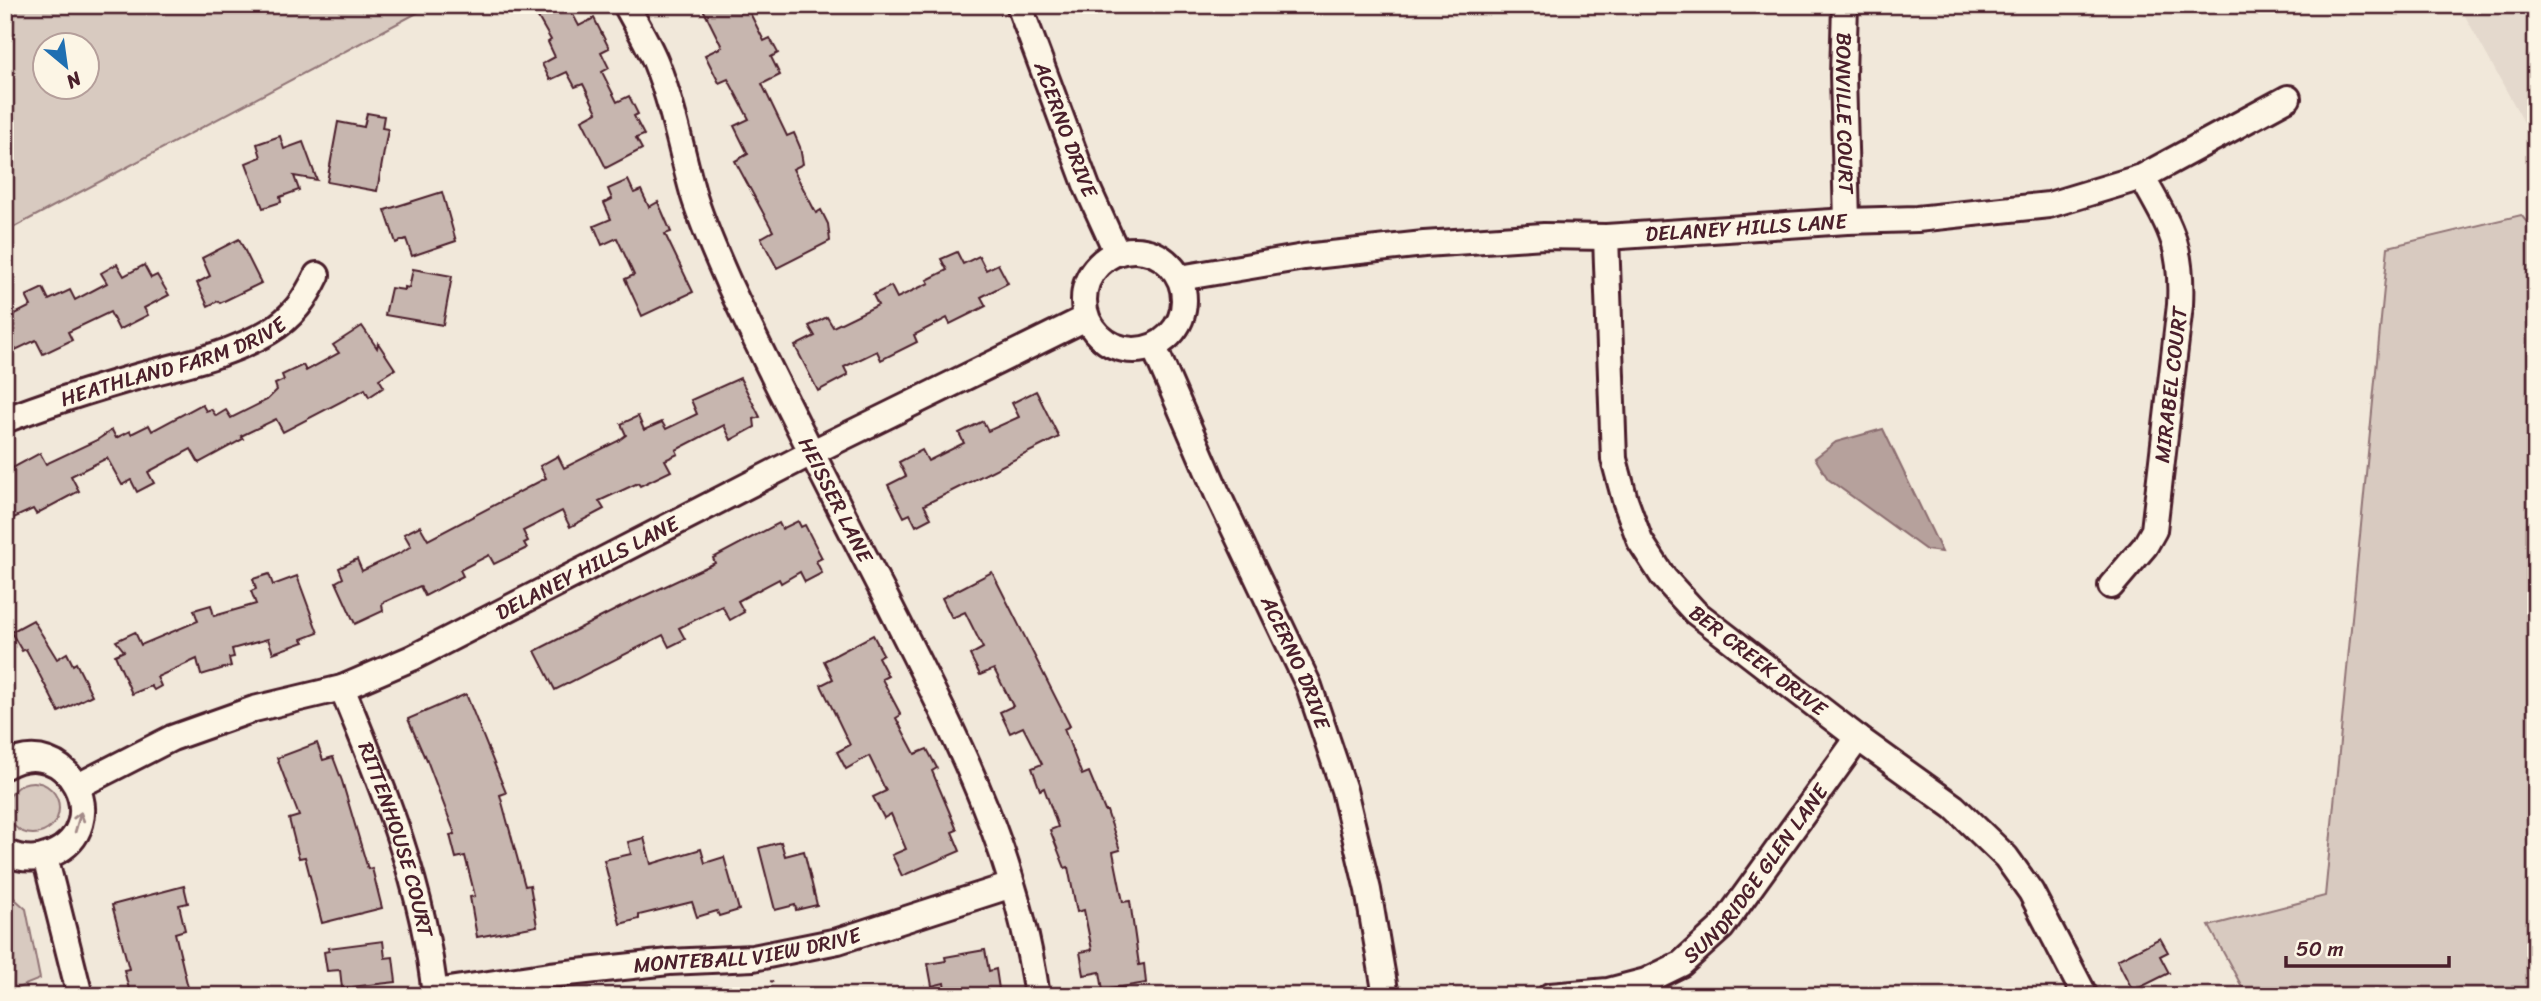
<svg xmlns="http://www.w3.org/2000/svg" width="2541" height="1001" font-family="Sriracha,sans-serif">
<style>
.built{fill:#e4d9cd}
.green{fill:#d8cac0;stroke:#917476;stroke-width:2;fill-rule:evenodd}
.water{fill:#b6a19c;stroke:#8b6d6f;stroke-width:2}
.building{fill:#c7b6af;stroke:#4a1f2b;stroke-width:2}
.lines{fill:none;stroke-linecap:round;stroke-linejoin:round}
.street-casing{stroke:#4a1f2b;stroke-width:30}
.path{stroke:#4a1f2b;stroke-width:3.5;stroke-dasharray:2 5;stroke-linecap:butt}
.street{stroke:#fcf5e5;stroke-width:24}
.oneway{stroke:#a38a88}
.labels{text-anchor:middle;dominant-baseline:central;stroke-width:5;stroke-linejoin:round;paint-order:stroke}
.street-label{font-size:21px;fill:#4a1f2b;stroke:#fcf5e5}
</style>
<rect width="100%" height="100%" fill="#f1e8da"/>
<filter id="ink" filterUnits="userSpaceOnUse"><feTurbulence type="fractalNoise" baseFrequency=".0143" numOctaves="2"/><feDisplacementMap in="SourceGraphic" scale="14" xChannelSelector="R" yChannelSelector="G"/><feConvolveMatrix kernelMatrix="1 2 1 2 8 2 1 2 1" color-interpolation-filters="sRGB"/></filter>
<g filter="url(#ink)">
<path class="built" d="M2459,5H2536V144Z"/>
<g class="green">
<path d="M5,5H432L5,232ZM46,46H88V88H46Z"/>
<path d="M2521,215L2536,233V996H2247L2209,926L2325,896L2388,247Z"/>
<circle cx="33" cy="808" r="26"/>
<path d="M5,890L26,909L40,979L5,993Z"/>
</g>
<path class="water" d="M1883,429L1942,552L1926,550L1828,479L1815,458L1836,442Z"/>
<g class="building">
<path d="M531,5H568L579,26L594,18L609,48L601,52L609,68L602,72L617,102L629,96L638,114L634,116L644,135L636,138L642,149L606,168L582,120L597,112L583,84L575,87L567,72L550,80L542,64L555,57L548,42L551,40Z"/>
<path d="M701,5H746L764,41L770,38L778,53L771,57L780,75L762,84L787,136L794,133L800,147L803,164L793,169L816,213L821,210L828,224L830,241L777,268L761,238L773,231L735,161L748,154L734,126L749,119L728,79L719,83L705,55L722,47Z"/>
<path d="M367,113L384,116L382,128L388,129L377,191L327,182L338,122L364,127Z"/>
<path d="M280,136L284,149L303,142L317,180L294,176L299,190L280,197L281,202L263,208L246,163L261,157L257,144Z"/>
<path d="M628,180L634,193L641,190L649,207L658,202L671,232L665,234L693,292L642,316L625,279L634,275L617,238L602,245L594,226L611,219L604,203L612,199L608,189Z"/>
<path d="M442,192L456,241L412,256L406,239L396,243L385,210Z"/>
<path d="M239,239L261,283L220,303L218,301L208,306L197,283L210,276L202,258Z"/>
<path d="M957,252L963,264L979,256L986,270L998,264L1008,283L981,297L986,306L950,324L947,318L914,335L917,342L881,360L877,351L844,367L848,375L818,391L795,346L815,336L809,326L827,317L833,327L878,305L873,295L891,286L897,298L929,283L927,280L947,270L941,259Z"/>
<path d="M117,264L124,276L144,265L151,278L157,275L169,295L144,308L148,315L119,330L110,312L68,332L72,340L43,354L36,340L5,355V319L31,306L26,296L43,288L49,300L70,290L75,300L107,283L101,273Z"/>
<path d="M413,269L452,276L443,325L385,315L391,288L405,290V287L409,288Z"/>
<path d="M362,326L377,348L378,343L395,369L379,379L384,387L369,397L365,389L283,432L276,419L241,436L243,439L199,463L191,449L148,472L154,483L137,492L131,480L122,485L107,458L71,476L79,491L36,514L33,509L5,522V472L40,453L46,464L97,440L112,430L116,438L130,431L131,434L149,425L152,431L202,404L206,411L211,409L216,416L226,410L231,418L267,400L277,390L275,384L284,380L282,375L303,365L306,371L339,353L333,345Z"/>
<path d="M740,378L760,417L754,419L755,427L731,440L724,425L676,450L678,454L665,460L671,471L640,486L638,483L599,501L604,509L570,527L562,511L523,531L528,541L524,543L527,548L494,564L489,555L460,570L463,576L425,596L420,586L382,603L383,611L355,624L336,582L343,578L339,568L357,559L362,571L402,552L411,546L404,534L420,526L428,540L546,478L540,466L558,456L564,468L618,441L626,435L621,424L638,416L644,430L662,422L666,429L697,414L691,400Z"/>
<path d="M1036,391L1059,437L924,505L931,518L916,526L910,514L904,517L888,485L906,476L899,462L922,450L928,461L964,443L959,433L983,421L988,431L1019,417L1012,403Z"/>
<path d="M798,521L801,527L805,525L822,558L816,561L822,573L805,582L800,572L781,583L779,579L738,601L744,612L730,620L722,606L679,628L685,639L669,647L663,635L555,690L535,651L625,605L715,563L713,558L779,523L782,529Z"/>
<path d="M992,572L1070,726L1064,729L1082,775L1089,772L1105,811H1107L1120,850L1113,852L1123,902L1130,901L1139,965L1144,964L1146,983L1103,990L1100,972L1084,975L1080,952L1092,950L1084,910L1077,912L1068,867L1065,868L1050,830L1058,827L1044,788L1040,790L1032,768L1042,764L1023,727L1010,733L1000,712L1013,706L994,669L980,675L970,655L983,648L965,612L952,618L942,598Z"/>
<path d="M269,574L273,585L297,576L318,633L302,639L304,642L273,653L268,639L232,649L234,657L229,658L231,666L201,675L197,659L157,677L161,686L154,690L151,686L132,694L115,655L124,651L116,641L135,632L141,645L198,621L194,610L211,605L214,616L256,604L251,591L256,589L253,579Z"/>
<path d="M33,620L57,659L67,653L73,665L76,663L92,695L59,712L26,649L22,651L11,632Z"/>
<path d="M873,635L883,654L878,657L888,676L882,679L901,715L896,718L915,754L927,749L937,768L932,771L957,830L952,832L960,851L902,876L892,855L906,849L891,814L884,818L873,797L886,791L869,756L846,769L837,752L850,745L821,685L833,679L824,661Z"/>
<path d="M466,694L506,793L500,795L525,886L530,885L537,926L477,937L470,897L475,896L465,856L456,858L450,835L455,834L425,755L424,756L408,719Z"/>
<path d="M317,743L323,760L333,757L342,781L368,869L372,868L382,908L322,923L305,857L299,858L289,819L299,816L277,758Z"/>
<path d="M644,838L651,864L701,849L705,863L724,857L739,910L719,916L717,911L697,917L692,902L639,915V919L620,924L604,860L631,854L628,842Z"/>
<path d="M781,842L785,856L804,851L817,905L796,910L795,905L775,910L759,848Z"/>
<path d="M184,886L188,903L179,905L185,930L175,933L190,996H144L142,990L130,993L124,970L129,969L112,905Z"/>
<path d="M2160,938L2168,952L2160,956L2169,973L2133,991L2117,960Z"/>
<path d="M383,941L385,958L393,957L396,982L342,988L340,970L327,971L324,952L329,951L328,948Z"/>
<path d="M985,950L989,971L996,969L999,989L962,996H946L944,983L932,986L928,964L946,961L945,957Z"/>
</g>
<g class="lines">
<defs>
<g id="street">
<path id="s1" d="M626,5C636,24 648,43 656,63C673,105 681,150 693,193C702,224 716,254 729,284C780,393 836,501 891,608C955,735 1017,852 1037,996"/>
<path id="s2" d="M1019,5L1087,187L1117,253"/>
<path id="s3" d="M1845,5L1843,75L1847,221"/>
<path id="s4" d="M1606,237L1614,459L1625,500L1640,541L1664,578L1695,612L1858,738L1954,807L2006,857L2031,892L2085,996"/>
<circle cx="1134" cy="300" r="50"/>
<path id="s5" d="M1180,278L1304,257L1424,244L1544,236L1606,237L1847,221L1917,219L2049,205L2142,177L2288,98"/>
<path id="s6" d="M1154,347L1217,493L1309,686L1344,790L1368,890L1386,996"/>
<path id="s7" d="M5,420C51,402 97,388 143,375C186,364 232,354 270,331C293,317 306,298 317,275"/>
<path id="s8" d="M2111,586L2145,546L2154,530L2180,305C2183,245 2170,227 2142,177"/>
<path id="s9" d="M342,688C383,787 424,887 435,996"/>
<path d="M5,766C67,730 116,825 52,854C36,861 21,860 5,852"/>
<path id="s10" d="M78,786L172,738L254,709L342,688L412,658L811,453L1086,318"/>
<path d="M45,857L80,996"/>
<path id="s11" d="M435,992L550,975L669,962L753,958L838,941L1012,885"/>
<path id="s12" d="M1550,996L1608,991L1646,981L1681,964L1722,927L1858,738"/>
</g>
</defs>
<use href="#street" class="street-casing"/>
<path class="path" d="M768,996L773,977"/>
<use href="#street" class="street"/>
</g>
<defs><path id="oneway-shaft" d="M-6 0H5M1.5-3L5.5 0L1.5 3" fill="none" stroke-width="1.6" stroke-linecap="round" stroke-linejoin="round" transform="scale(1.75)"/></defs>
<use class="oneway" href="#oneway-shaft" transform="translate(78 822) rotate(-74)"/>
</g>
<g class="labels">
<g class="street-label">
<text stroke="none"><textPath href="#s3" startOffset="108">BONVILLE COURT</textPath></text>
<text stroke="none"><textPath href="#s2" startOffset="133">ACERNO DRIVE</textPath></text>
<text stroke="none"><textPath href="#s5" startOffset="569">DELANEY HILLS LANE</textPath></text>
<text stroke="none"><textPath href="#s7" startOffset="178">HEATHLAND FARM DRIVE</textPath></text>
<text stroke="none"><textPath href="#s8" startOffset="217">MIRABEL COURT</textPath></text>
<text stroke="none"><textPath href="#s1" startOffset="539">HEISSER LANE</textPath></text>
<text stroke="none"><textPath href="#s10" startOffset="556">DELANEY HILLS LANE</textPath></text>
<text stroke="none"><textPath href="#s4" startOffset="478">BER CREEK DRIVE</textPath></text>
<text stroke="none"><textPath href="#s6" startOffset="346">ACERNO DRIVE</textPath></text>
<text stroke="none"><textPath href="#s9" startOffset="161">RITTENHOUSE COURT</textPath></text>
<text stroke="none"><textPath href="#s12" startOffset="254">SUNDRIDGE GLEN LANE</textPath></text>
<text stroke="none"><textPath href="#s11" startOffset="315">MONTEBALL VIEW DRIVE</textPath></text>
</g>
</g>
<rect width="2541" height="1001" fill="none" stroke="#fcf5e5" stroke-width="28"/>
<rect x="14" y="14" width="2513" height="973" fill="none" stroke="#4a1f2b" stroke-width="2.5" filter="url(#ink)"/>
<g transform="translate(66 66) rotate(151)"><circle r="33" fill="#fcf5e5" stroke="#b59f9b" stroke-width="2"/>
<path d="M0-5L12 26L0 18L-12 26Z" fill="#1f6fb2"/>
<text y="-10" font-size="19" font-weight="bold" text-anchor="middle" fill="#4a1f2b">N</text>
</g>
<path d="M2286 956v10h163v-10" fill="none" stroke="#4a1f2b" stroke-width="3.5"/>
<text x="2296" y="956" font-size="21" fill="#4a1f2b" stroke="#fcf5e5" stroke-width="5" paint-order="stroke">50 m</text>
</svg>
